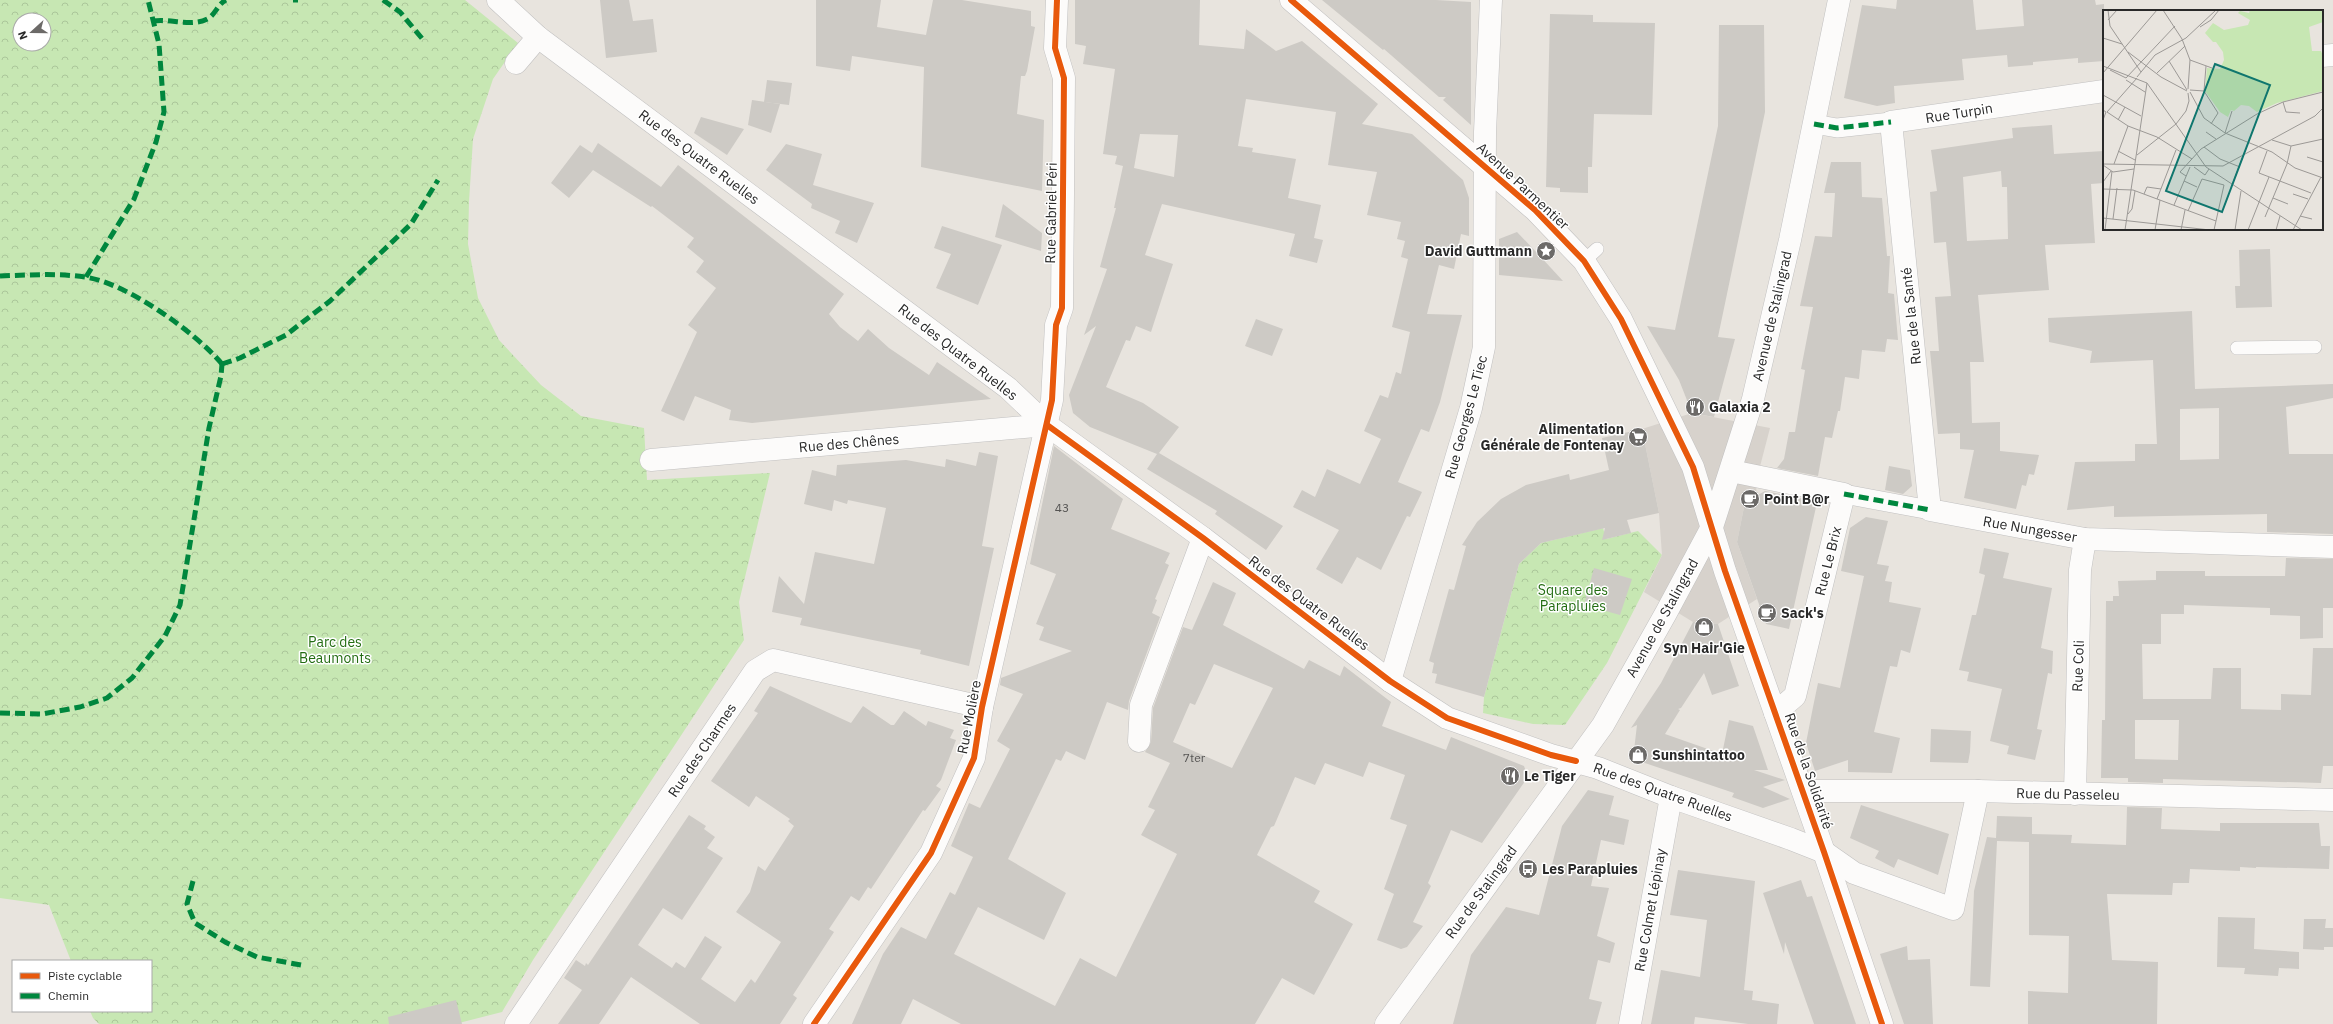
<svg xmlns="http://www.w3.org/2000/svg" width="2333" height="1024" font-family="'IBM Plex Sans',sans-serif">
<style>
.park{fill:url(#park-crowns);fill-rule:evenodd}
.plaza{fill:#d7d2cc}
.building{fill:#cdcac5;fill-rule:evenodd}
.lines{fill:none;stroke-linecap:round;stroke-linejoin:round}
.service-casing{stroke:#c1c0c0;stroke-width:14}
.pedestrian-casing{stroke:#c1c0c0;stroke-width:20}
.minor-casing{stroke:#c1c0c0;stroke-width:23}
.tertiary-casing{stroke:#c1c0c0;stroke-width:23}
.secondary-casing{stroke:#c1c0c0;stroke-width:23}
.service{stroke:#fcfbfa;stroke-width:13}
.pedestrian{stroke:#fcfbfa;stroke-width:19}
.minor{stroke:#fcfbfa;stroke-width:22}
.tertiary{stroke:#fcfbfa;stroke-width:22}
.secondary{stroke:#fcfbfa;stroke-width:22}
.quiet{stroke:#00873e;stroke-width:5;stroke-dasharray:10 5;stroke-linecap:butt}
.cycleway-casing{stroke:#fff;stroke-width:8}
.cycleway{stroke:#e8590c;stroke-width:6}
.labels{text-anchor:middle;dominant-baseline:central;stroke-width:3;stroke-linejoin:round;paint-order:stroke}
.number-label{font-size:12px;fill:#545352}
.street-label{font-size:14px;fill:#292929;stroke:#fff}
.poi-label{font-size:14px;font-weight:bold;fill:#292929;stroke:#fff;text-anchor:start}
.park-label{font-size:14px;fill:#236d12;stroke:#fff}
.inset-road{fill:none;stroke:#9c9996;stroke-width:1}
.view{fill:#0f766e;fill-opacity:0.15;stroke:#0f766e;stroke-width:2}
.inset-edge{fill:none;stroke:#292929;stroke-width:2}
</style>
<defs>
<pattern id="park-crowns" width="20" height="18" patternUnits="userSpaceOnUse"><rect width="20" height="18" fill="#c7e7b3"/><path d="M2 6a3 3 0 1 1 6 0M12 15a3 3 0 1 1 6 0" fill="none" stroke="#abc69a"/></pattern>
</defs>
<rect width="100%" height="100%" fill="#e8e4de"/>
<g class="park">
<path d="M0,0H465L518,43L493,79L473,139L469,202L468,244L478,298L499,340L541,385L581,416L644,428L647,480L770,473L739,602L744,640L533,960L502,1012L455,1024H99L93,1018L90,1011H151V961H71L49,905L0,898ZM20,20H44V44H20Z"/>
<path d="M1603,528L1606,539L1638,531L1662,555L1607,663L1565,725L1533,724L1483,713L1484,697L1519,564L1541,543Z"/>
</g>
<path class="plaza" d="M1692,413L1770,428L1757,478L1756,496L1745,502L1737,542L1757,599L1718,624L1693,622L1644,592L1662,555L1659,513L1642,429Z"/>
<g class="building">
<path d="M600,0H629L633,21L653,19L657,52L606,58Z"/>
<path d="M816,0H881L877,27L926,35L933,0H962L1031,11V26L1035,27L1027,71L1025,76H1021L1017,114L1044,120L1042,191L921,167L924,67L852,56L850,71L816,66Z"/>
<path d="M1075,0H1200L1199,45L1244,49L1246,29L1276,51L1302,41L1378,104L1362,124L1412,134L1463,180L1469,198V236L1461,234L1454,269L1439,265L1427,314L1462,315L1440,402L1429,432L1421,429L1398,482L1422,492L1410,517L1407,516L1381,570L1357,557L1342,584L1316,569L1339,530L1293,507L1302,490L1315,497L1327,469L1360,484L1381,439L1364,431L1380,395L1388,398L1396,372L1401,374L1410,332L1392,327L1408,259L1401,257L1405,241L1397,239L1401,222L1367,215L1377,172L1328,165L1336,112L1246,99L1238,146L1253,148L1252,152L1296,159L1288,198L1321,205L1314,238L1323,240L1317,263L1289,256L1295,234L1162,204L1145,255L1173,264L1151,332L1136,326L1130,341L1126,340L1106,387L1143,403L1179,427L1159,453L1283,526L1266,550L1215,514L1217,511L1147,469L1157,454L1090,427L1073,413L1069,395L1096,326L1084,335L1107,269L1100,267L1116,208H1114L1123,166L1115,164L1117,156L1103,154L1115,69L1083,64L1086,46L1075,44ZM1140,134L1178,135L1174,177L1134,168Z"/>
<path d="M1322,0H1436L1471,2V125L1443,100L1446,97H1439L1384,49L1383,50Z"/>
<path d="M1897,0H1973L1976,30L2024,26L2022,0H2095L2096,5L2104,4V61L2078,63V58L2033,62V65L2008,67L2007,55L1962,59L1964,80L1894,86L1895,103L1877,106L1844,98L1862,5L1896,9Z"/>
<path d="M1550,14L1593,15V22L1655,23L1652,115L1594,114L1592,167H1588V193L1560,192V188L1546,187Z"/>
<path d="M1719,25H1764L1765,112L1718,337L1735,339L1714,417L1692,413L1679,380L1647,326L1675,330L1718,126Z"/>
<path d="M767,80L792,83L789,105L764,102Z"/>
<path d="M752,100L780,104L771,133L748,125Z"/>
<path d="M701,117L744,129L727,155L694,133Z"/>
<path d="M2052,125L2054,154L2104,151V183L2091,184L2095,243L2045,245L2049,290L1978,295L1984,362H1970L1972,423L2000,422V451L2039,455L2034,475L2029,474L2026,486L2022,485L2016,509L1964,498L1974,450L1960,449V433L1938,434L1930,351H1939L1935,297L1951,296L1946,242L1934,243L1930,192L1937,191L1931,150L2013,138L2012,128ZM2001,171L2002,187H2007L2008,239L1967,241L1963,177Z"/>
<path d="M598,143L661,187L678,165L844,294L829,314L840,327L858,341L868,329L889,348L929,375L937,362L991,399L752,423L729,420L731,410L695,396L684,421L661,411L697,332L688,325L716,288L696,272L704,261L687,247L694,238L652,206L651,207L593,170L569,198L551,183L580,145L592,153Z"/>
<path d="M786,144L822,154L813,185L874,203L857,243L835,233L840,221L811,208L812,204L766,170Z"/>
<path d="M1831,162H1861L1862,197L1882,198L1887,256H1890L1888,293L1894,294L1898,340L1887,339L1885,352L1862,350L1859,379L1845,377L1840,411H1838L1832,438L1825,437L1818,476L1777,468L1784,459L1789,432H1795L1805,370L1801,369L1813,307L1800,306L1815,236L1832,237L1835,193H1824Z"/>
<path d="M1003,204L1042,233L1041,251L995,237Z"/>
<path d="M942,226L1002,245L978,305L936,288L951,254L934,248Z"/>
<path d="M1517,232L1539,255L1563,281L1499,275V239Z"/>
<path d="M2270,249L2272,307L2236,308L2235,286H2240L2239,250Z"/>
<path d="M2192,311L2195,389L2333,384V398L2286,407L2289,454H2333V534L2267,532V514L2114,517V506L2067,510L2075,462L2135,461V444H2157L2153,360L2090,363L2092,351L2049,342L2048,318ZM2219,408V459L2180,460V409Z"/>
<path d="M1256,319L1283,329L1272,356L1245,346Z"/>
<path d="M1642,429L1659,513L1627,520L1631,533L1602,540L1605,528L1541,543L1519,564L1484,697L1435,683L1437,674L1432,673L1434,663L1429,661L1449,589L1454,590L1466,546L1462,545L1477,522L1501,499L1526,485L1569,474L1570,480L1609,470L1602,438Z"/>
<path d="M1054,446L1123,499L1111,529L1170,553L1165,563L1169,565L1155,599L1157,600L1152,613L1160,617L1129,701L1128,710L1107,702L1085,760L1066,751L1061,761L1056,759L1008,859L1066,893L1044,940L978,907L954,954L1055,1006L1080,958L1116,977L1177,854L1141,835L1155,810L1148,807L1170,763L1145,752L1151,742L1153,708L1183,627L1192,630L1213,582L1236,593L1223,625L1304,669L1309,660L1340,676L1344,666L1391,702L1382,726L1446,750L1451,737L1524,766L1528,777L1482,843L1451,830L1428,883L1431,886L1413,922L1423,926L1407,947L1401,949L1377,940L1394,894L1384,889L1407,825L1390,819L1405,775L1369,762L1363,777L1325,763L1315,785L1295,777L1274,826L1271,827L1257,855L1320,891L1314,902L1353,924L1314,995L1282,978L1255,1024H961L913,999L901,1024H852L883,954L901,927L926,939L950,892L955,895L973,857L951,846L969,803L980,808L1010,749L997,741L1023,694L1000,685L1001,678L1072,651L1039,640L1044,627L1036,624L1056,574L1030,564ZM1214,664L1273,688L1232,768L1173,742L1190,703L1195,705Z"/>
<path d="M979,452L998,456L982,546L994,548L969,666L920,654L921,650L800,625L802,618L772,612L779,576L804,604L815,552L874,564L886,508L848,500L847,504L834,500L832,511L804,504L812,470L836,476L837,465L906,460L945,467L946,459L976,466Z"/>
<path d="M1889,466L1910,470L1912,486L1903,494L1885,490Z"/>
<path d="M1765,491L1814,501L1812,507H1816L1789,629L1766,624L1737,542L1745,502Z"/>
<path d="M1866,517L1888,521L1877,564L1889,566L1885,581L1892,582L1889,602L1921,608L1910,653L1901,650L1897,667L1890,666L1874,732L1900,738L1892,773L1848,772V760L1815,771L1806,743L1813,707L1818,683L1840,688L1864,576L1841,571L1850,528Z"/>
<path d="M1984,548L2009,553L2003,578L2052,588L2041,648L2053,651L2052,674L2048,673L2037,729L2042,730L2035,760L2007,754L2009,746L1990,741L2002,689L1967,681L1969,672L1959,670L1972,615H1976L1985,575L1979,573Z"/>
<path d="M2286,558L2333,559V608H2323V638L2300,639V616L2270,615V608L2184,605V614H2161V644H2142L2143,699H2211L2213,668H2241V709L2281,710V694L2311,695L2313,648H2333V766H2323L2321,783L2163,779V783L2128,782V778H2101L2102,720H2105L2106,601H2113V596H2119L2118,581L2156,580V571H2205V576H2285ZM2135,720H2179L2178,760L2135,759Z"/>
<path d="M1594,568L1632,579L1620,615L1584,605Z"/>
<path d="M1693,622L1718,624L1739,686L1712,695L1704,673L1681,708L1678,709L1680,710L1665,734L1722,754L1729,720L1753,726L1768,770H1754L1785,780L1763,787L1790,799L1763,808L1732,797L1734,793L1633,759L1637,725L1631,728L1661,683Z"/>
<path d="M770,686L851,723L863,706L891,725H894L904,711L926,726L928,721L954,730L950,738L956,740L941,780L936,786L941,789L925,811L923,810L871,889L868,887L859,901L851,896L829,929L834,932L793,995L797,998L780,1024H700L631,977L599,1024H558L582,990L564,978L576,960L585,966L586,963L588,965L689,815L706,826L704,829L715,837L707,848L723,858L682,920L663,908L638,945L672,968L676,962L685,968L705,936L722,947L701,979L735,1002L751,979L755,983L781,942L736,912L750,892L758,866L765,871L794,826L788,821L790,819L756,796L749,807L711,781L758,713L754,711Z"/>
<path d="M1931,729L1971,731L1970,752L1968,763L1930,762Z"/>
<path d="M1588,790L1614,796L1609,815L1629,820L1624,845L1601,840L1591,886L1609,888L1597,936L1615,943L1610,963L1598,960L1589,999L1602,1002L1596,1024H1453L1471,955L1506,907L1539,915L1562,826Z"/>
<path d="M1861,805L1949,834L1938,875L1898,859L1894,868L1875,858L1879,851L1850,838Z"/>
<path d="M2127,807L2162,808L2161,829L2220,831V823H2319L2321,846H2330L2329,869L2256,867V868L2240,867V871L2190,869L2189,883H2173L2172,895L2107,894L2112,960L2158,962L2157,1024H2028V991L2068,993L2069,936L2029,935V842L1997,841L1990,987L1970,986L1974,891L1987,837L1996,838L1997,816L2032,817V834L2072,835L2071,843L2126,845Z"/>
<path d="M1678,870L1755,881L1744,990L1753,991L1752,1000L1779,1004L1777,1024H1748L1695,1017L1694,1024H1651L1661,970L1700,977L1707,920L1670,915Z"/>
<path d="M1801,880L1807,897L1812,896L1856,1024H1814L1785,942L1784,954L1763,893Z"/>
<path d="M2218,917L2255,918L2254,949L2299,952V969L2279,968L2278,976L2244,974L2245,968L2217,967Z"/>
<path d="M2304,919H2326L2325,928H2333V947H2324V950L2303,949Z"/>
<path d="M1907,946L1908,960L1930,959L1933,1024H1904L1884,966L1880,954Z"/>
<path d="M456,1000L462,1024H389L388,1017Z"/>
</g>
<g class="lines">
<defs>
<g id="service">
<path d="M1584,261L1597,249"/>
<path d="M2237,348L2315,347"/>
</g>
<g id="pedestrian">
<path d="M1814,124L1837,128L1891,122"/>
<path d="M1844,494L1930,510"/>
</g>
<g id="minor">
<path d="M498,0L538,37L1008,388L1047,425L1203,538L1390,681L1447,718L1551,755L1598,768L1671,797L1791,839L1824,852L1854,873L1953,909L1978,791"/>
<path d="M2322,56L2333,55"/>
<path d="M516,63L538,37"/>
<path d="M2104,91L1891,122L1930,510L2085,539L2333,547"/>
<path d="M651,460L1047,425"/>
<path d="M1731,471L1844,494L1795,696L1775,713"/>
<path d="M1390,681L1471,408L1484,347L1485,132L1491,0"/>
<path d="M1139,741L1141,705L1203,538"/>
<path d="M1803,791H1978L2333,800"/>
<path d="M2075,794L2080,570L2085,539"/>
<path d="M516,1024L755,671L773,660L982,707"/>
<path d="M814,1024L931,853L974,758L982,707L1052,400L1056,325L1062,308L1064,78L1055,48L1057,0"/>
<path d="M1630,1024L1671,797"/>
</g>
<path id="tertiary" d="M1291,0L1535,210L1584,261L1621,319L1693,467L1725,571L1824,852L1882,1024"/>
<path id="secondary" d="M1386,1024L1603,725L1666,613L1712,527L1753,399L1790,240L1839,0"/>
</defs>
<use href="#service" class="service-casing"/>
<use href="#pedestrian" class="pedestrian-casing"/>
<use href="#minor" class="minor-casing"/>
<use href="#tertiary" class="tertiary-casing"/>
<use href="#secondary" class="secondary-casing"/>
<use href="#service" class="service"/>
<use href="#pedestrian" class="pedestrian"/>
<use href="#minor" class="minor"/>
<use href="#tertiary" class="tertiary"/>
<use href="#secondary" class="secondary"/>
<g class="quiet">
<path d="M293,0H298"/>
<path d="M383,0L400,12L425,42"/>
<path d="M153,21C171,18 192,28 209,18C216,13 218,4 226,0"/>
<path d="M1814,124L1837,128L1891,122"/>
<path d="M0,276C28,275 57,273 85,277C127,283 195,332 222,364"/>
<path d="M86,277L134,199L156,142L164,112L159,44L148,0"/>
<path d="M222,364L240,358L286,335L330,301L411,224L438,180"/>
<path d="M1844,494L1930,510"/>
<path d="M0,713L42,714L80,707L107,698L132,678L165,636L180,605L209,428L221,376L222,364"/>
<path d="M193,881L187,904L195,923L225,942L257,957L301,965"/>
</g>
<defs>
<g id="cycleway">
<path d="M1291,0L1535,210L1584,261L1621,319L1693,467L1725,571L1824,852L1882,1024"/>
<path d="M1047,425L1203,538L1390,681L1447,718L1551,755L1576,761"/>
<path d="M814,1024L931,853L974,758L982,707L1052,400L1056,325L1062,308L1064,78L1055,48L1057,0"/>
</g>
</defs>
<use href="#cycleway" class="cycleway-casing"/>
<use href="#cycleway" class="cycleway"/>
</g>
<defs>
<symbol id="sight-disc" viewBox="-11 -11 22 22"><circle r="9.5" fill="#6c6a68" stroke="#fff"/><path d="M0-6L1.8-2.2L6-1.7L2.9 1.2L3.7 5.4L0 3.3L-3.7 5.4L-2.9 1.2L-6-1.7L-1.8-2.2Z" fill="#fff"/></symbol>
<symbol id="restaurant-disc" viewBox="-11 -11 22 22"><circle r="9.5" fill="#6c6a68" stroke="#fff"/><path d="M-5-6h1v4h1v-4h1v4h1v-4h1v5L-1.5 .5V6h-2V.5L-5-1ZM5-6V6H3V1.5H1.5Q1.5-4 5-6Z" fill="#fff"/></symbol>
<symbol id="supermarket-disc" viewBox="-11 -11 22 22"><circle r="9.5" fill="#6c6a68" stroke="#fff"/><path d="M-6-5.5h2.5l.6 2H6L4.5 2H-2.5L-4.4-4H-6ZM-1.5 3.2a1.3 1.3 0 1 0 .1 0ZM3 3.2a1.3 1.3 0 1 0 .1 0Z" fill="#fff"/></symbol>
<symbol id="cafe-disc" viewBox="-11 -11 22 22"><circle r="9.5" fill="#6c6a68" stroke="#fff"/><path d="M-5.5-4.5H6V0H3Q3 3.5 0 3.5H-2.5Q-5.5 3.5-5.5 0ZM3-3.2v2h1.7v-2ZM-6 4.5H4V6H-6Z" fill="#fff"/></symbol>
<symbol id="shop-disc" viewBox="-11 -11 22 22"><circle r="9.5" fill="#6c6a68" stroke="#fff"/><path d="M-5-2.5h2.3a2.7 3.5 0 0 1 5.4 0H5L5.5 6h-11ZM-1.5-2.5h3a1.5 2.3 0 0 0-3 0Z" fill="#fff"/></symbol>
<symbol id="bus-disc" viewBox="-11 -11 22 22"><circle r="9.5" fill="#6c6a68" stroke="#fff"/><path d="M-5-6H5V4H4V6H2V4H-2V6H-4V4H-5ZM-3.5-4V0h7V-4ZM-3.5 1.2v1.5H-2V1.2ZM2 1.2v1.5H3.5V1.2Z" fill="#fff"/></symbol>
</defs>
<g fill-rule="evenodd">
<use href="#sight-disc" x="1535" y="240" width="22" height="22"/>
<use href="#restaurant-disc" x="1684" y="396" width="22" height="22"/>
<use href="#supermarket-disc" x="1627" y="426" width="22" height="22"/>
<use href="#cafe-disc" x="1739" y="488" width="22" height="22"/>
<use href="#cafe-disc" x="1756" y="602" width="22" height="22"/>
<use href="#shop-disc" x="1693" y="616" width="22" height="22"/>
<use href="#shop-disc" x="1627" y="744" width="22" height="22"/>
<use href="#restaurant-disc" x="1499" y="765" width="22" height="22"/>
<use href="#bus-disc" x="1517" y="858" width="22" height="22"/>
</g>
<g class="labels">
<g class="number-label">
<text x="1062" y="507">43</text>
<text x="1194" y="757">7ter</text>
</g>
<g class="street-label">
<text transform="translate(1959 113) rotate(-9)">Rue Turpin</text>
<text transform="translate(699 157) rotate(37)">Rue des Quatre Ruelles</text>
<text transform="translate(1523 186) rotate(43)">Avenue Parmentier</text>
<text transform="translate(1051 213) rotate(-89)">Rue Gabriel Péri</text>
<text transform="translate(1772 316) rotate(-77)">Avenue de Stalingrad</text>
<text transform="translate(1911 316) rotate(-96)">Rue de la Santé</text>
<text transform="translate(958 352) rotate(38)">Rue des Quatre Ruelles</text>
<text transform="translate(1466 417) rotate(-75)">Rue Georges Le Tiec</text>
<text transform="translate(849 443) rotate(-5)">Rue des Chênes</text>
<text transform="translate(2030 529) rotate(10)">Rue Nungesser</text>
<text transform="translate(1828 561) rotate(-76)">Rue Le Brix</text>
<text transform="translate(1309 603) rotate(37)">Rue des Quatre Ruelles</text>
<text transform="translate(1662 618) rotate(-61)">Avenue de Stalingrad</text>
<text transform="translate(2078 666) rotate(-88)">Rue Coli</text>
<text transform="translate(969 717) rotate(-79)">Rue Molière</text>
<text transform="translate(702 750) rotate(-56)">Rue des Charmes</text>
<text transform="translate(1809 771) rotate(71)">Rue de la Solidarité</text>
<text transform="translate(1663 792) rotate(20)">Rue des Quatre Ruelles</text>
<text transform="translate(2068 794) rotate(1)">Rue du Passeleu</text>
<text transform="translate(1481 892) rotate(-54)">Rue de Stalingrad</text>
<text transform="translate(1650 910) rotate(-80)">Rue Colmet Lépinay</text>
</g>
<g class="poi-label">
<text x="1532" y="251" text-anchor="end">David Guttmann</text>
<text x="1709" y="407">Galaxia 2</text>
<text x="1624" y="429" text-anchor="end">Alimentation<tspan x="1624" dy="16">Générale de Fontenay</tspan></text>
<text x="1764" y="499">Point B@r</text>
<text x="1781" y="613">Sack's</text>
<text x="1704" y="648" text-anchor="middle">Syn Hair'Gie</text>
<text x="1652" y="755">Sunshintattoo</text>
<text x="1524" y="776">Le Tiger</text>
<text x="1542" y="869">Les Parapluies</text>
</g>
<g class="park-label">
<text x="1573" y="590">Square des<tspan x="1573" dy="16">Parapluies</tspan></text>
<text x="335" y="642">Parc des<tspan x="335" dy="16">Beaumonts</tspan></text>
</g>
</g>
<g transform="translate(2103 10)">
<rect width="220" height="220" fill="#e8e4de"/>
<path d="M147,0H220V12L206,17L209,41H218L220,46V81L174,93L154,102L146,96L138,95L131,101L128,100L125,107L117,102L102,81L104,58L117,59L121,50L120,42L113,32H110L102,23L110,13L121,20L145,15L147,10L135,3L137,1L146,3Z" fill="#c7e7b3"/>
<path class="inset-road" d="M5,0L7,16L38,62M60,0L79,29L87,50L85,79M5,10L14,0M97,17L108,10L116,0M0,28L19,34M25,42L58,67L84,81M87,50L109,58M66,51L84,80M0,56L44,73L103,157L199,220M103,56L101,81L115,103L108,114M7,60L23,68L72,16M0,63L54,0M54,63L82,36M34,67L52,45L83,28L113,0M34,68L4,102L25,116L54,127L89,149M23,70L42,82M87,80L101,81M87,82L101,108L122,123L169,142L192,158L220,168M0,85L38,106M180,92L183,102L197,103M0,100L3,102L0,110M15,110L22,97M103,122L113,129M122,123L129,101M169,130L188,136L220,129M101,137L117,149L137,157M15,141L32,150M164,141L156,163L208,183M34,145L73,114L83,101L86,91L85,83M204,147L220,152M0,154L120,156L212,106L220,98M11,154L25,116M0,155L10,162L31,159M91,157L102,165L106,159M83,166L77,162L98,139L154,104L180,92L220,82M81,171L94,177M0,172L8,161M129,175L140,146M0,179L30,180L113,211M41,184L44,177L58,179M190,184L205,189M170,188L185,194M54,189L73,140M71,195L87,157M85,201L99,169L121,175L111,220M25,204L29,199L32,181M197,206L209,209M162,207L184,154L188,136M0,208L107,220M10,209L14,178M2,220L9,161M22,220L44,73M52,220L57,190M78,220L82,200M132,220L138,181M145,220L166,167M173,220L177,206M190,220L218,167"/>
<path class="view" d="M112,54L167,75L119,202L63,181Z"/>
<rect width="220" height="220" class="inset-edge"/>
</g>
<rect x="12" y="960" width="140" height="52" fill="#ffffff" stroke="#a9a9a9"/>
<rect x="20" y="973" width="20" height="6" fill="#e8590c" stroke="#a9a9a9"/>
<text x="48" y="980" font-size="12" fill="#292929">Piste cyclable</text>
<rect x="20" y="993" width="20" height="6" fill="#00873e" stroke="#a9a9a9"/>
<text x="48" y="1000" font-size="12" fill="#292929">Chemin</text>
<g transform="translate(32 32) rotate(249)"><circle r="19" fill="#ffffff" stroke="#a9a9a9"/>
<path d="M0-3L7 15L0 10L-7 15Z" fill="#6c6a68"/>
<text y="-6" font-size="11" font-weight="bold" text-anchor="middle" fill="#292929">N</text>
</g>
</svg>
